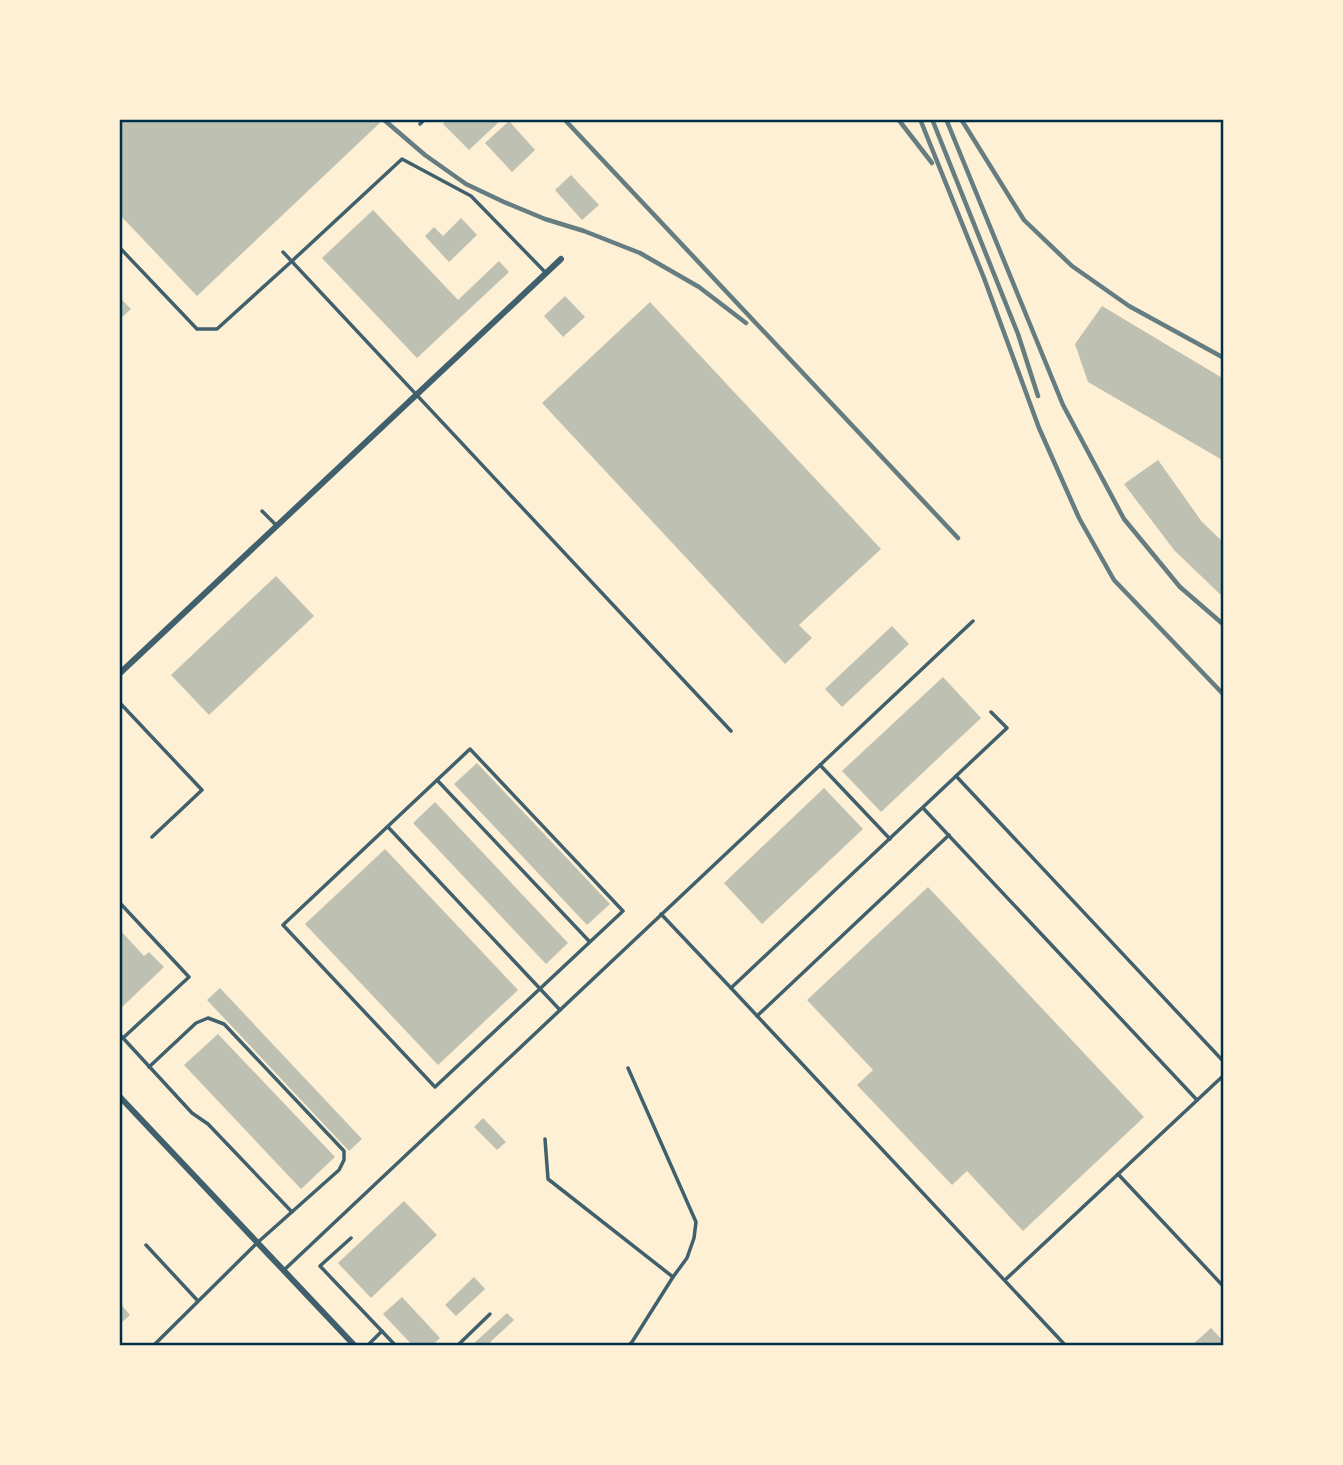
<svg xmlns="http://www.w3.org/2000/svg" width="1343" height="1465" font-family="Mulish,sans-serif">
<style>
.building{fill:#bec0b2}
.lines{fill:none;stroke-linecap:round;stroke-linejoin:round}
.service{stroke:#3f606c;stroke-width:3.5}
.minor{stroke:#3f606c;stroke-width:6}
.rail{stroke:#657d81;stroke-width:4.5}
.neatline{fill:none;stroke:#003049;stroke-width:2.5}
</style>
<rect width="100%" height="100%" fill="#fdf0d5"/>
<g class="building">
<path d="M119,119H384L197,296L119,214Z"/>
<path d="M448,119H502L469,150L443,124Z"/>
<path d="M509,121L535,150L512,172L485,143Z"/>
<path d="M571,175L599,205L582,220L555,190Z"/>
<path d="M373,210L458,300L499,261L509,272L417,358L322,258Z"/>
<path d="M461,218L477,235L449,262L425,236L434,227L443,236Z"/>
<path d="M565,296L585,317L563,337L544,316Z"/>
<path d="M119,297L131,309L119,320Z"/>
<path d="M650,302L881,549L799,625L812,638L785,664L542,403Z"/>
<path d="M1102,306L1224,379V461L1088,382L1075,344Z"/>
<path d="M1158,460L1202,522L1224,543V598L1174,550L1124,484Z"/>
<path d="M276,576L314,616L209,715L171,675Z"/>
<path d="M892,626L909,644L842,707L825,689Z"/>
<path d="M943,677L981,718L881,812L842,771Z"/>
<path d="M477,763L610,904L587,925L454,784Z"/>
<path d="M824,788L863,829L762,924L724,883Z"/>
<path d="M435,802L568,943L546,964L413,823Z"/>
<path d="M385,849L518,990L438,1065L305,924Z"/>
<path d="M928,887L1144,1117L1023,1231L967,1171L952,1185L857,1085L873,1070L807,1000Z"/>
<path d="M119,929L144,956L149,952L164,967L119,1010Z"/>
<path d="M220,988L362,1139L349,1151L207,1000Z"/>
<path d="M218,1034L335,1157L301,1189L184,1065Z"/>
<path d="M483,1118L506,1142L497,1150L474,1127Z"/>
<path d="M404,1201L437,1235L371,1298L338,1263Z"/>
<path d="M474,1277L485,1289L456,1316L445,1305Z"/>
<path d="M402,1297L440,1338L432,1346H413L383,1314Z"/>
<path d="M119,1302L130,1315L119,1325Z"/>
<path d="M507,1313L514,1320L486,1346H471Z"/>
<path d="M1211,1328L1224,1342V1346H1191Z"/>
</g>
<g class="lines">
<g class="service">
<path d="M420,124L425,119"/>
<path d="M119,247L197,329H217L292,261L402,159L471,196L546,273"/>
<path d="M283,252L731,731"/>
<path d="M262,511L277,526"/>
<path d="M119,702L202,790L152,837"/>
<path d="M470,749L623,911L435,1087L283,925Z"/>
<path d="M820,765L890,839"/>
<path d="M956,776L1224,1062"/>
<path d="M437,780L589,941"/>
<path d="M923,808L1197,1100"/>
<path d="M388,827L560,1010"/>
<path d="M119,902L189,977L123,1038L119,1034"/>
<path d="M661,914L731,988L1007,728L991,712"/>
<path d="M731,988L1066,1346"/>
<path d="M757,1016L949,835"/>
<path d="M123,1038L192,1113L208,1124L292,1212"/>
<path d="M149,1067L196,1023L208,1018L224,1024L344,1151V1160L339,1170L257,1243L153,1346"/>
<path d="M545,1139L548,1179L673,1277"/>
<path d="M1118,1174L1224,1287"/>
<path d="M351,1238L320,1266L396,1346"/>
<path d="M146,1245L198,1301"/>
<path d="M283,1271L973,621"/>
<path d="M1005,1280L1224,1075"/>
<path d="M367,1346L382,1331"/>
<path d="M457,1346L490,1314"/>
<path d="M628,1346L632,1342L673,1277L687,1258L694,1238L696,1222L628,1068"/>
</g>
<g class="minor">
<path d="M119,674L561,259"/>
<path d="M119,1096L355,1346"/>
</g>
<g class="rail">
<path d="M383,119L425,155L466,184L504,202L545,219L584,231L640,253L699,287L746,323"/>
<path d="M564,119L958,538"/>
<path d="M898,119L932,163"/>
<path d="M920,119L984,278L1039,428L1079,518L1114,580L1224,695"/>
<path d="M932,119L1018,334L1038,396"/>
<path d="M946,119L1063,405L1124,519L1180,587L1224,625"/>
<path d="M961,119L1024,220L1072,266L1129,306L1224,358"/>
</g>
</g>
<rect width="1343" height="1465" fill="none" stroke="#fdf0d5" stroke-width="242"/>
<rect x="121" y="121" width="1101" height="1223" class="neatline"/>
</svg>
